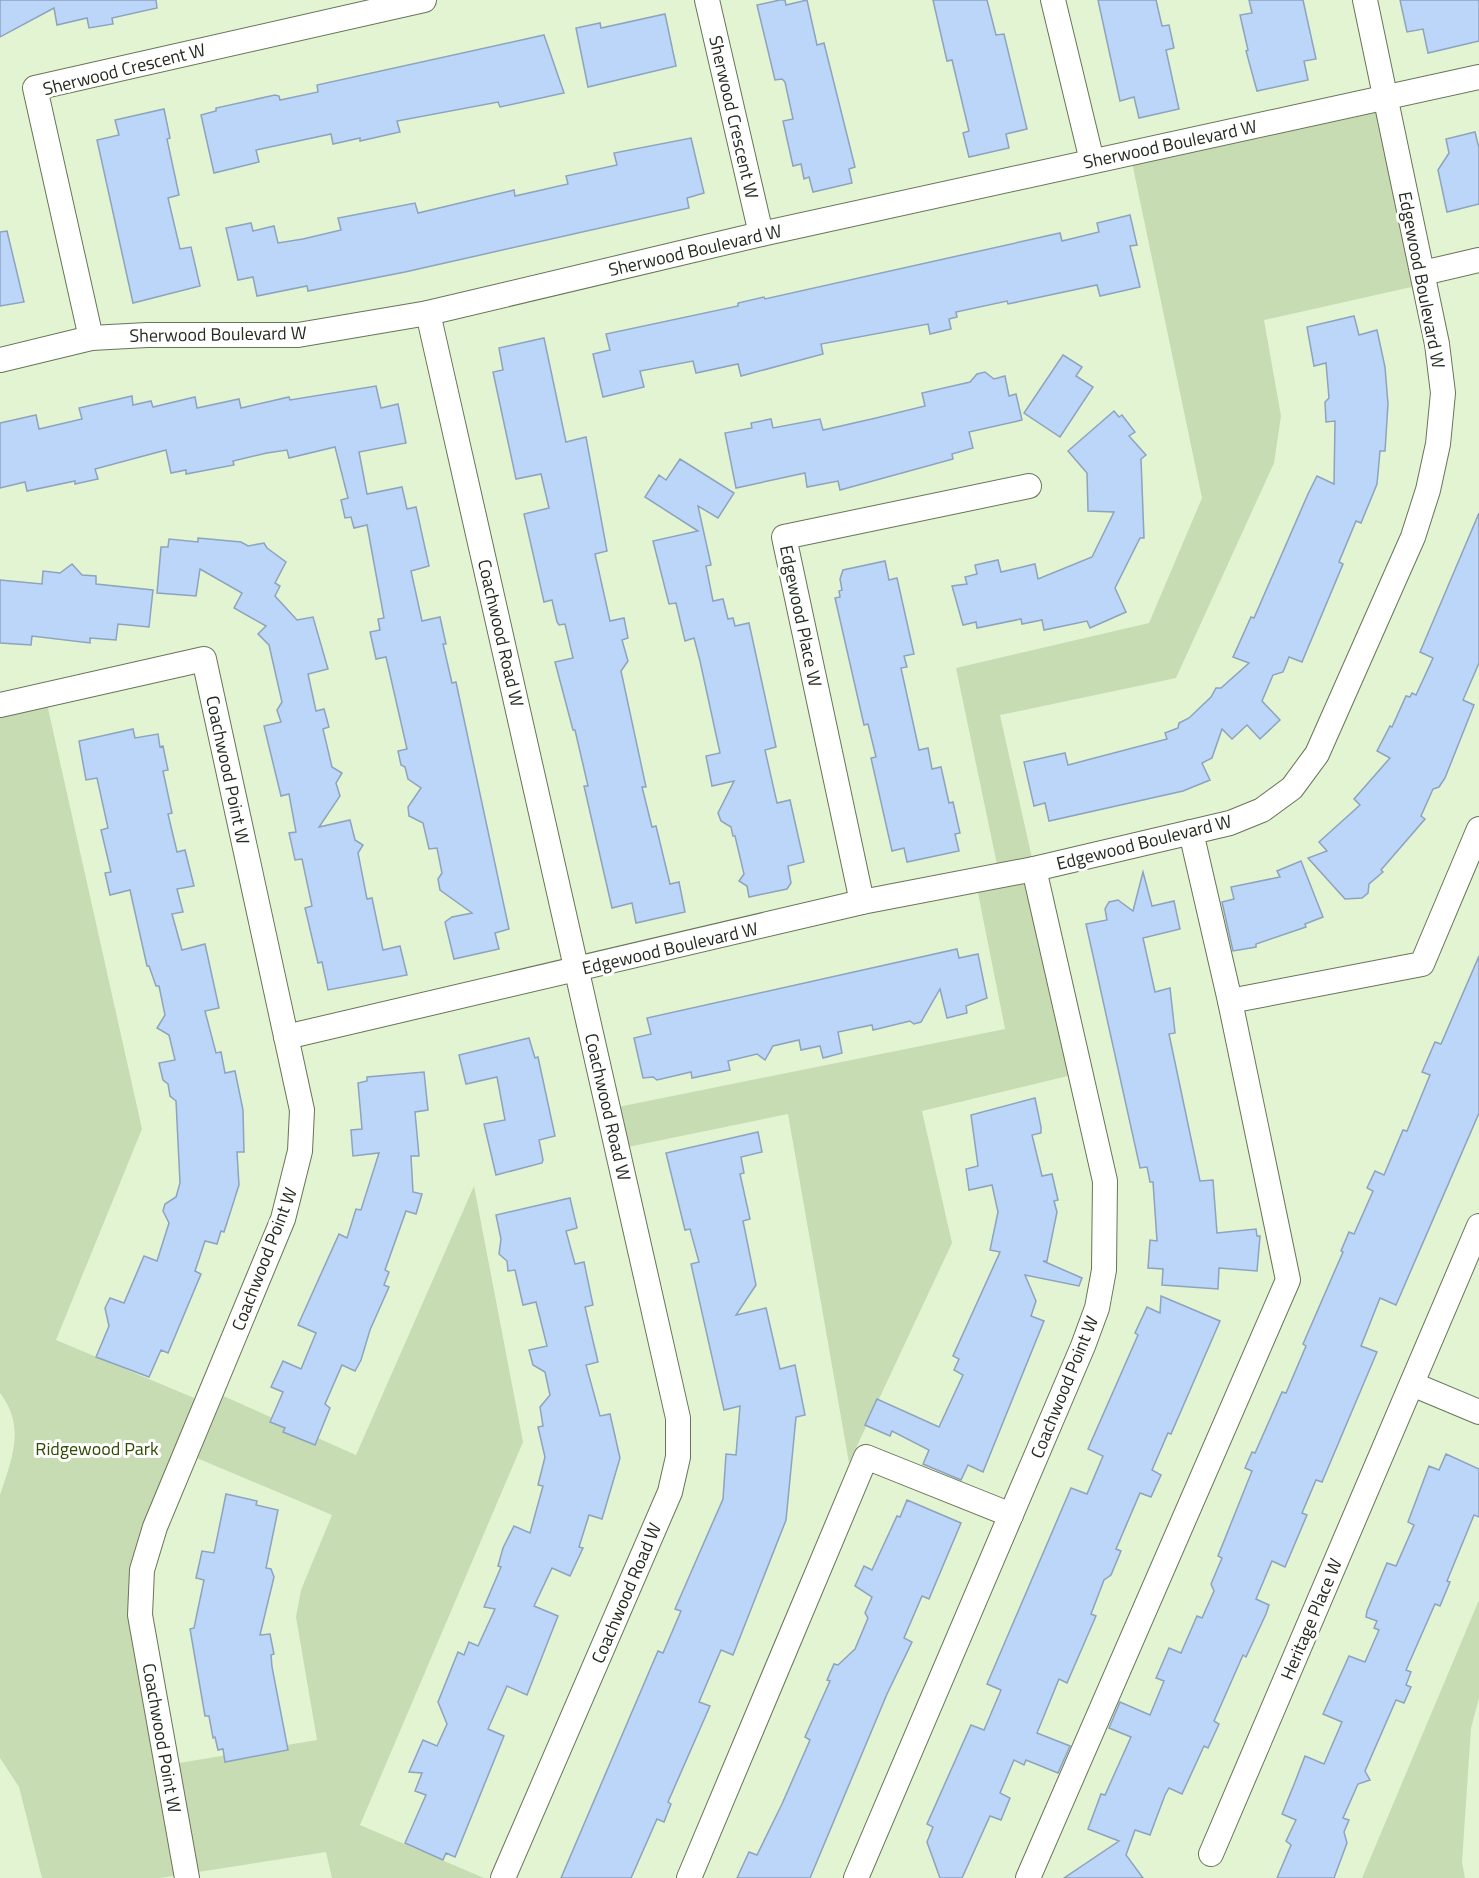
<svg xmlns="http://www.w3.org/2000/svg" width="1479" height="1878" font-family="'Titillium Web',sans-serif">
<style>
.green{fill:#c7dcb2;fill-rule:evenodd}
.building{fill:#bbd6f9;stroke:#8da3be;stroke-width:1.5}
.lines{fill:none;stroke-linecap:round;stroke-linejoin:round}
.minor-casing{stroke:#677558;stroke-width:26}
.minor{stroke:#fff;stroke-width:24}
.labels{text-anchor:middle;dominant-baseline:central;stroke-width:6;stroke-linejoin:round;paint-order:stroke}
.street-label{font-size:18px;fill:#242a1e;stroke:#fff}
.park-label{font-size:18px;fill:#2f4b00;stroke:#fff}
</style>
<rect width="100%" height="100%" fill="#e3f4d3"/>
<g class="green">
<path d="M1386,98L1425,284L1264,320L1281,416L1274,463L1176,678L1000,715L1080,1073L922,1111L952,1243L849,1463L788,1114L618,1149L608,1109L1005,1029L975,878L999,874L956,668L1149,623L1202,498L1130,153Z"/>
<path d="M45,695L142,1129L56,1340L206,1403L212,1391L356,1455L474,1186L523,1442L360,1825L484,1878H332L326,1852L160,1878H42L19,1787L0,1758V1495C12,1458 26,1427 0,1393V705ZM185,1453L332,1515L301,1590L296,1617L317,1740L167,1765L142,1570Z"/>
<path d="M1479,1600V1698L1471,1728L1462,1862L1465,1878H1362Z"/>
</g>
<g class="building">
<path d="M0,0H156L157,8L112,18L113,24L89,28L87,18L57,25L54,8L0,37Z"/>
<path d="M780,0H785L786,5L807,0L817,45L824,43L855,167L849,169L852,183L813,192L809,177L804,179L801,164L793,166L783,121L793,119L785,82L782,79L775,80L757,5Z"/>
<path d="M933,0H987L996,35L1004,34L1027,129L1006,134L1009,148L969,157L963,133L969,131L952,60L947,61Z"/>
<path d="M1098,0H1156L1162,26L1169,25L1174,48L1166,50L1179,109L1139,118L1134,97L1120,101Z"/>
<path d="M1249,0H1303L1316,59L1304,61L1308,80L1257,91L1246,51L1248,50L1240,15L1252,13Z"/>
<path d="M1400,0H1479V41L1428,53L1423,29L1407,32Z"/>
<path d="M665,14L676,66L588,87L576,28L600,23L601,28Z"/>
<path d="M544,35L564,93L500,107L498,102L397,121L400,132L360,141V138L333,144L331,134L256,150L259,162L214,173L201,115L216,111V108L275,95L279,96L280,100L318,92L317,85Z"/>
<path d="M164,109L170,138L167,139L179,195L168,198L180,249L191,247L200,286L133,303L97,140L119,135L115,120Z"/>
<path d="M1475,132L1479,148V204L1447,212L1438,170L1449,153L1446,139Z"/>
<path d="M691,138L704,193L687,198L689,208L405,272L308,291L307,286L257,296L253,277L238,280L226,228L251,223L253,231L274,226L278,243L303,239L341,230L338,218L359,214L415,203L418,213L514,190L515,196L568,184L566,176L617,165L614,153Z"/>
<path d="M1130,215L1137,245L1130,246L1140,287L1100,296L1097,285L1008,304L1007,301L956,312L957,317L949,319L951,329L930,334L928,324L821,344L823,354L741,376L738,364L696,373L693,361L640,371L644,387L603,397L593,354L610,350L606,334L738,306V303L764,297L765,299L1060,233L1062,241L1099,232L1097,223Z"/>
<path d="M7,231L24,302L0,306V232Z"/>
<path d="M1354,316L1359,335L1377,330L1385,367L1388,404L1385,451H1380L1377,484L1361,523L1356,521L1339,562L1343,564L1302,662L1289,657L1283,672L1273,675L1262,701L1280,720L1260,739L1247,725L1232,739L1222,729L1212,758L1202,763L1210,780L1183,791L1049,821L1045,803L1034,806L1024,762L1065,753L1068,765L1167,739L1165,733L1178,728L1179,723L1189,718L1211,697L1216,688H1221L1249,663L1233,657L1251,617L1254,618L1308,494L1317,476L1334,484L1335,421L1326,422L1325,402L1329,398L1326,363L1314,366L1307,327Z"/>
<path d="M544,338L566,442L586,437L607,551L595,554L610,621L624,618L628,638L622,640L628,661L621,671L646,787H642L652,827L656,826L670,884L679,882L685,912L636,923L632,903L612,908L584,786H588L575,730H573L555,662L573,658L565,624L559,625L557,622L552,600L544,602L524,514L549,508L541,474L516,479L493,372L503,370L499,348Z"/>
<path d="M1063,355L1082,367L1076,376L1093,387L1060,437L1024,413Z"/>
<path d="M985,372L994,379L1005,376L1009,396L1016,394L1022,420L969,432L973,448L952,454L953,459L840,490L838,481L807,487L805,473L736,488L725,433L752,428L751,423L771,419L773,428L820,419L823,430L876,418L925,406L922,393L970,382L977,374Z"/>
<path d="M376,386L381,408L398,404L406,443L359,452L367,494L402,487L407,509L416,507L429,566L411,571L422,621L440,617L446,644H443L452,683L456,682L509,929L495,933L499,949L454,959L445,922L452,917L472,913L440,890L438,879L442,873L437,848L429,849L423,823L409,816L408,807L421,788L408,779L405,767L401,765L398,751L407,749L386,657L376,659L370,632L380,630L378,619L384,618L367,525L354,528L351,517L345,518L341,500L348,498L335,447L289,458L287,450L267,453L233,461L234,465L186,474V470L171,473L166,450L95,469L98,479L75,484V481L27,491L25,482L0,488V423L36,415L39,429L82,419L79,408L132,396L133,405L151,401L153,407L195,397L197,408L239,399L241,408L289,397L290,400Z"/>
<path d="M1114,411L1119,417L1122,415L1135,432L1129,436L1146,455L1141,459L1144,538H1140L1115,588L1126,612L1090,628L1087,621L1044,630L1042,620L1022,624L1021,619L977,628L976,622L963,625L952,586L967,584L965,577L977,574L975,565L998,560L1001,572L1035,564L1038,579L1092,557L1114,512L1088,511L1087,473L1068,451Z"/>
<path d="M680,459L734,493L718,518L698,506L711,565L706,566L713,601L723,599L728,619L733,618L735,626L749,623L776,747L765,750L777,803L790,800L804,862L788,866L791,883L787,889L749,897L747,886L739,881L744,874L735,836H733L731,827L721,821L718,813L734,781L712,786L706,756L720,753L700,661L694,638L685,641L676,603L669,604L653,541L698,531L645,497L659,475L666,480Z"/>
<path d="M1479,513V663L1463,700L1474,705L1445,778L1439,787L1433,789L1421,816L1425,819L1381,870L1383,872L1369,884L1368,893L1362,898L1345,899L1308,858L1327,851L1319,842L1360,805L1354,799L1390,758L1377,751L1390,726L1392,727L1406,696L1410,697L1412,693L1416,695L1433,658L1420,652Z"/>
<path d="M198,538L241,542L248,546L264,543L267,548L286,562L275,583L280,586L275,596L297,620L313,617L328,669L308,674L316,711L324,709L329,727L323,729L332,767L342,773L336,783L340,796L319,827L350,820L355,840L363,845L358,853L367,899L372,898L383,950L400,946L407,975L328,990L322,962L318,963L305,908L312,906L302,859L295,860L289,833L296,832L289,794L281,796L264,726L281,722L277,710L282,702L269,645L258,634L266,626L234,608L242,593L200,569L196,596L157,593L161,547H168L169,539L198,542Z"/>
<path d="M885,561L889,580L897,578L914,654L904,656L907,667L901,668L919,750L928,748L932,769L941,767L949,803L953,802L960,833L955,834L959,851L907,862L904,848L892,851L871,758L876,757L868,724L864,725L835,598L840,597L839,591L842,590L840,579L843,570Z"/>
<path d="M72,564L82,575L96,576V584L153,590L149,627L118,624L116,640L90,638V643L32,636L31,645L0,643V580L42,584L43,571L60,573Z"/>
<path d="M133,729L135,738L158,734L160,747L163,746L168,770L163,771L172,813L168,814L177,852L185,850L194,886L177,889L183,912L172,914L182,950L205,944L219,1008L205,1011L216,1053L221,1052L225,1073L235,1071L243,1110L244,1152H237L239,1185L224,1232L221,1231L217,1244L205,1241L195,1271L201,1274L168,1353L161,1350L149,1377L96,1357L109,1326L105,1308L110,1298L124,1303L144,1256L157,1261L169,1223L163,1211L165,1204L176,1197L180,1183L176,1101L170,1096L168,1084L163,1080L159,1063L175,1060L169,1035L157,1028L165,1015L159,986H156L149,966H147L130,890L110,895L105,873L111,872L101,830L108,828L97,778L86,780L79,741Z"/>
<path d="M1301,861L1323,917L1305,924L1306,927L1256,944V947L1233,951L1222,902L1234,899L1231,887L1280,877L1277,871Z"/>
<path d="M1143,872L1152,906L1174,901L1180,929L1143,938L1155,992L1170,988L1175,1033L1169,1034L1200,1181L1213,1180L1217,1233L1256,1229L1257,1236H1260L1257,1271L1219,1268L1218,1289L1162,1285L1163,1269L1148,1268L1150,1240L1157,1241L1153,1182H1150L1147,1167L1140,1168L1086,924L1107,920L1105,909L1109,902L1118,900L1133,911Z"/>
<path d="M957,949L959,958L978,954L987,998L966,1006L967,1013L947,1018L940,989L921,1022L914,1024L910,1021L873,1030L872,1025L838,1032L842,1053L823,1058L820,1046L801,1050L799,1040L773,1046L765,1060L757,1054L728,1061L730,1070L692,1078L691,1072L657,1080L653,1077L643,1078L634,1038L651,1034L647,1018Z"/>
<path d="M1479,956V1113L1396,1305L1380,1298L1361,1346L1377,1352L1322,1482L1316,1480L1302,1513L1307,1515L1285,1567L1272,1561L1256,1599L1269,1605L1266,1614L1246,1657L1243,1655L1214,1721L1219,1724L1208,1748L1204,1746L1182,1794L1169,1788L1165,1795L1150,1835L1135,1830L1126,1855L1143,1878H1064L1119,1841L1088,1829L1101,1794L1105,1795L1131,1737L1109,1728L1120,1702L1150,1715L1164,1681L1156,1678L1169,1648L1181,1653L1197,1616L1202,1618L1214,1591L1211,1584L1222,1558L1218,1556L1252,1471L1245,1468L1252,1452L1255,1453L1282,1392L1286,1393L1306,1346L1303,1344L1343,1252L1341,1251L1349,1232L1354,1234L1373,1191L1367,1188L1375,1171L1384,1175L1403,1130L1407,1131L1430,1075L1422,1072L1435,1042L1441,1044Z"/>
<path d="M529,1038L535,1058L538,1057L555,1136L539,1140L543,1160L542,1163L496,1175L484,1124L505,1120L497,1077L466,1084L459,1055Z"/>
<path d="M424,1072L428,1110L415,1112L419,1156H411L413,1192L422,1194L416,1214L406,1211L385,1270L389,1272L384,1285L389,1287L370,1330L361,1360L355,1371L342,1365L325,1404L330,1408L315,1445L283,1432L285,1428L270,1422L283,1392L271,1387L283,1361L301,1369L316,1333L298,1325L339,1234L347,1238L356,1209L361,1210L379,1153L353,1156L351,1130L362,1129L358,1083L367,1081V1077Z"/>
<path d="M1035,1098L1041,1127V1133L1032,1135L1042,1176L1052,1174L1058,1200L1054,1201L1057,1212L1047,1261H1043L1082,1278L1079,1286L1025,1275L1036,1301L1031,1316L1044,1321L983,1472L968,1465L961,1480L923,1464L929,1450L892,1431L890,1436L865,1425L877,1399L939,1427L963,1375L954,1370L959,1359L953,1356L1000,1252L990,1250L998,1212L992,1185L969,1190L966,1169L978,1166L971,1115Z"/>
<path d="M758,1132L762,1152L741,1157L744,1173L740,1174L750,1219L743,1221L756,1285L736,1315L766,1308L780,1369L795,1365L805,1415L796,1417L786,1520L733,1655L721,1650L699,1702L710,1706L668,1802L671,1804L664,1822L657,1819L631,1878H561L658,1651L663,1653L681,1611L675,1609L723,1499L726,1454L736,1455L740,1406L724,1410L691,1264L699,1262L690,1229L685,1230L666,1153Z"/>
<path d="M570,1198L577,1228L566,1231L575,1264L584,1262L593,1305L585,1307L598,1362L586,1365L600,1416L610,1414L620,1458L602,1519L589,1515L579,1547L583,1548L570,1576L552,1568L534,1606L558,1616L527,1695L507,1686L504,1693L488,1729L504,1736L455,1857L446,1853L443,1860L405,1843L426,1795L415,1791L422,1773L409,1772L423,1740L437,1746L447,1724L438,1702L458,1652L464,1655L469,1642L478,1646L495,1609L484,1607L501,1567L498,1566L503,1548L514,1526L530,1533L543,1486L538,1485L545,1457L538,1427L543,1426L540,1407L550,1395L545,1372L533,1365L529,1350L547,1346L536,1302L523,1305L515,1270L508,1271L507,1261L499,1254L501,1239L496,1215Z"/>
<path d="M1161,1296L1220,1321L1171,1434L1168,1433L1152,1470L1161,1475L1151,1497L1140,1493L1116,1549L1121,1551L1111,1575L1104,1580L1091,1614L1096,1616L1067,1683L1059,1679L1037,1733L1070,1746L1058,1773L1026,1760L1024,1765L1014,1760L1000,1793L1010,1798L1001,1820L990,1816L962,1878H940L927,1842L933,1827L927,1824L971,1725L984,1730L1001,1690L987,1684L1071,1488L1087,1494L1103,1456L1088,1449L1138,1335L1135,1333L1147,1307L1160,1313Z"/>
<path d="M1446,1454L1479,1469V1517L1474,1515L1447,1581L1450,1582L1440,1606L1435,1604L1406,1670L1411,1672L1406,1685L1411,1687L1404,1703L1396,1700L1365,1771L1370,1780L1358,1784L1343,1818L1349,1820L1344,1832L1347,1843L1334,1878H1277L1291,1845L1286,1841L1296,1820L1282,1814L1295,1782L1305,1756L1324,1764L1342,1722L1323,1714L1349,1656L1365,1662L1379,1630L1374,1628L1377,1621L1366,1617L1367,1611L1387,1563L1396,1566L1414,1525L1408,1522L1429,1466L1439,1470Z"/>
<path d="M226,1494L257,1501L256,1505L278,1510L266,1568L271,1569L274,1577L260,1635L270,1634L274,1654L271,1655L272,1667L288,1750L225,1762L223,1749L218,1750L215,1737L213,1738L209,1716H205L190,1629L194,1628L204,1580L196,1578L202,1551L214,1553Z"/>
<path d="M907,1500L961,1523L929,1599L922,1596L904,1638L912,1642L887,1694L810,1878H737L749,1852L757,1855L782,1804L810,1740L805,1737L830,1681L827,1680L834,1664L838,1665L855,1649L868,1618L865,1613L872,1597L855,1586L864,1566L872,1570L897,1516L900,1517Z"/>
</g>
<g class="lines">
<defs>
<g id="minor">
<path d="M707,0L761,234"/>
<path d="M1053,0L1092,161"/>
<path d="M1423,273L1479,260"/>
<path d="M428,313L678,1418V1457L670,1492L503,1878"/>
<path d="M91,338L35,88L424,0"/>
<path d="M0,360L91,338L147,335H298L428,313L761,234L1479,77"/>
<path d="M0,705L204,659L302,1110L300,1151L283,1219L155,1527L142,1570L140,1615L187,1878"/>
<path d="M862,902L784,537L1029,486"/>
<path d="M1230,1001L1422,964L1479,829"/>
<path d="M286,1037L862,902L1034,869L1230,823L1262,810L1292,788L1317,754L1413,537L1428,490L1438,444L1443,393L1437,344L1365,0"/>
<path d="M1412,1384L1479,1412"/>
<path d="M1211,1854L1479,1226"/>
<path d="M689,1878L866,1457L1011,1515"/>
<path d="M856,1878L1083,1346L1097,1308L1104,1270L1105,1181L1034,869"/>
<path d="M1028,1878L1288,1280L1230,1001L1191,832"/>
</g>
</defs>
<use href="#minor" class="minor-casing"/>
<use href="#minor" class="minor"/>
</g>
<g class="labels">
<g class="street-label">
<text transform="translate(124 69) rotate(-14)">Sherwood Crescent W</text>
<text transform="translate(734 117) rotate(77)">Sherwood Crescent W</text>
<text transform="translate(1170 144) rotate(-12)">Sherwood Boulevard W</text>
<text transform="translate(695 250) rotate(-13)">Sherwood Boulevard W</text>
<text transform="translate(1422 280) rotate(79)">Edgewood Boulevard W</text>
<text transform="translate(218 334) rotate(-1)">Sherwood Boulevard W</text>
<text transform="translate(801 616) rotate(78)">Edgewood Place W</text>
<text transform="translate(501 633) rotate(77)">Coachwood Road W</text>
<text transform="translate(228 770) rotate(78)">Coachwood Point W</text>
<text transform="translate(1144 842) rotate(-14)">Edgewood Boulevard W</text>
<text transform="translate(670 948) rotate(-13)">Edgewood Boulevard W</text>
<text transform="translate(608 1107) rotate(77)">Coachwood Road W</text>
<text transform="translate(264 1259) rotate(-69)">Coachwood Point W</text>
<text transform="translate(1064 1387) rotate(-68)">Coachwood Point W</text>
<text transform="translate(626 1593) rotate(-67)">Coachwood Road W</text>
<text transform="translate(1311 1619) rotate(-67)">Heritage Place W</text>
<text transform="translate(162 1738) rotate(80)">Coachwood Point W</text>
</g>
<g class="park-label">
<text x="97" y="1448">Ridgewood Park</text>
</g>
</g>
</svg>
